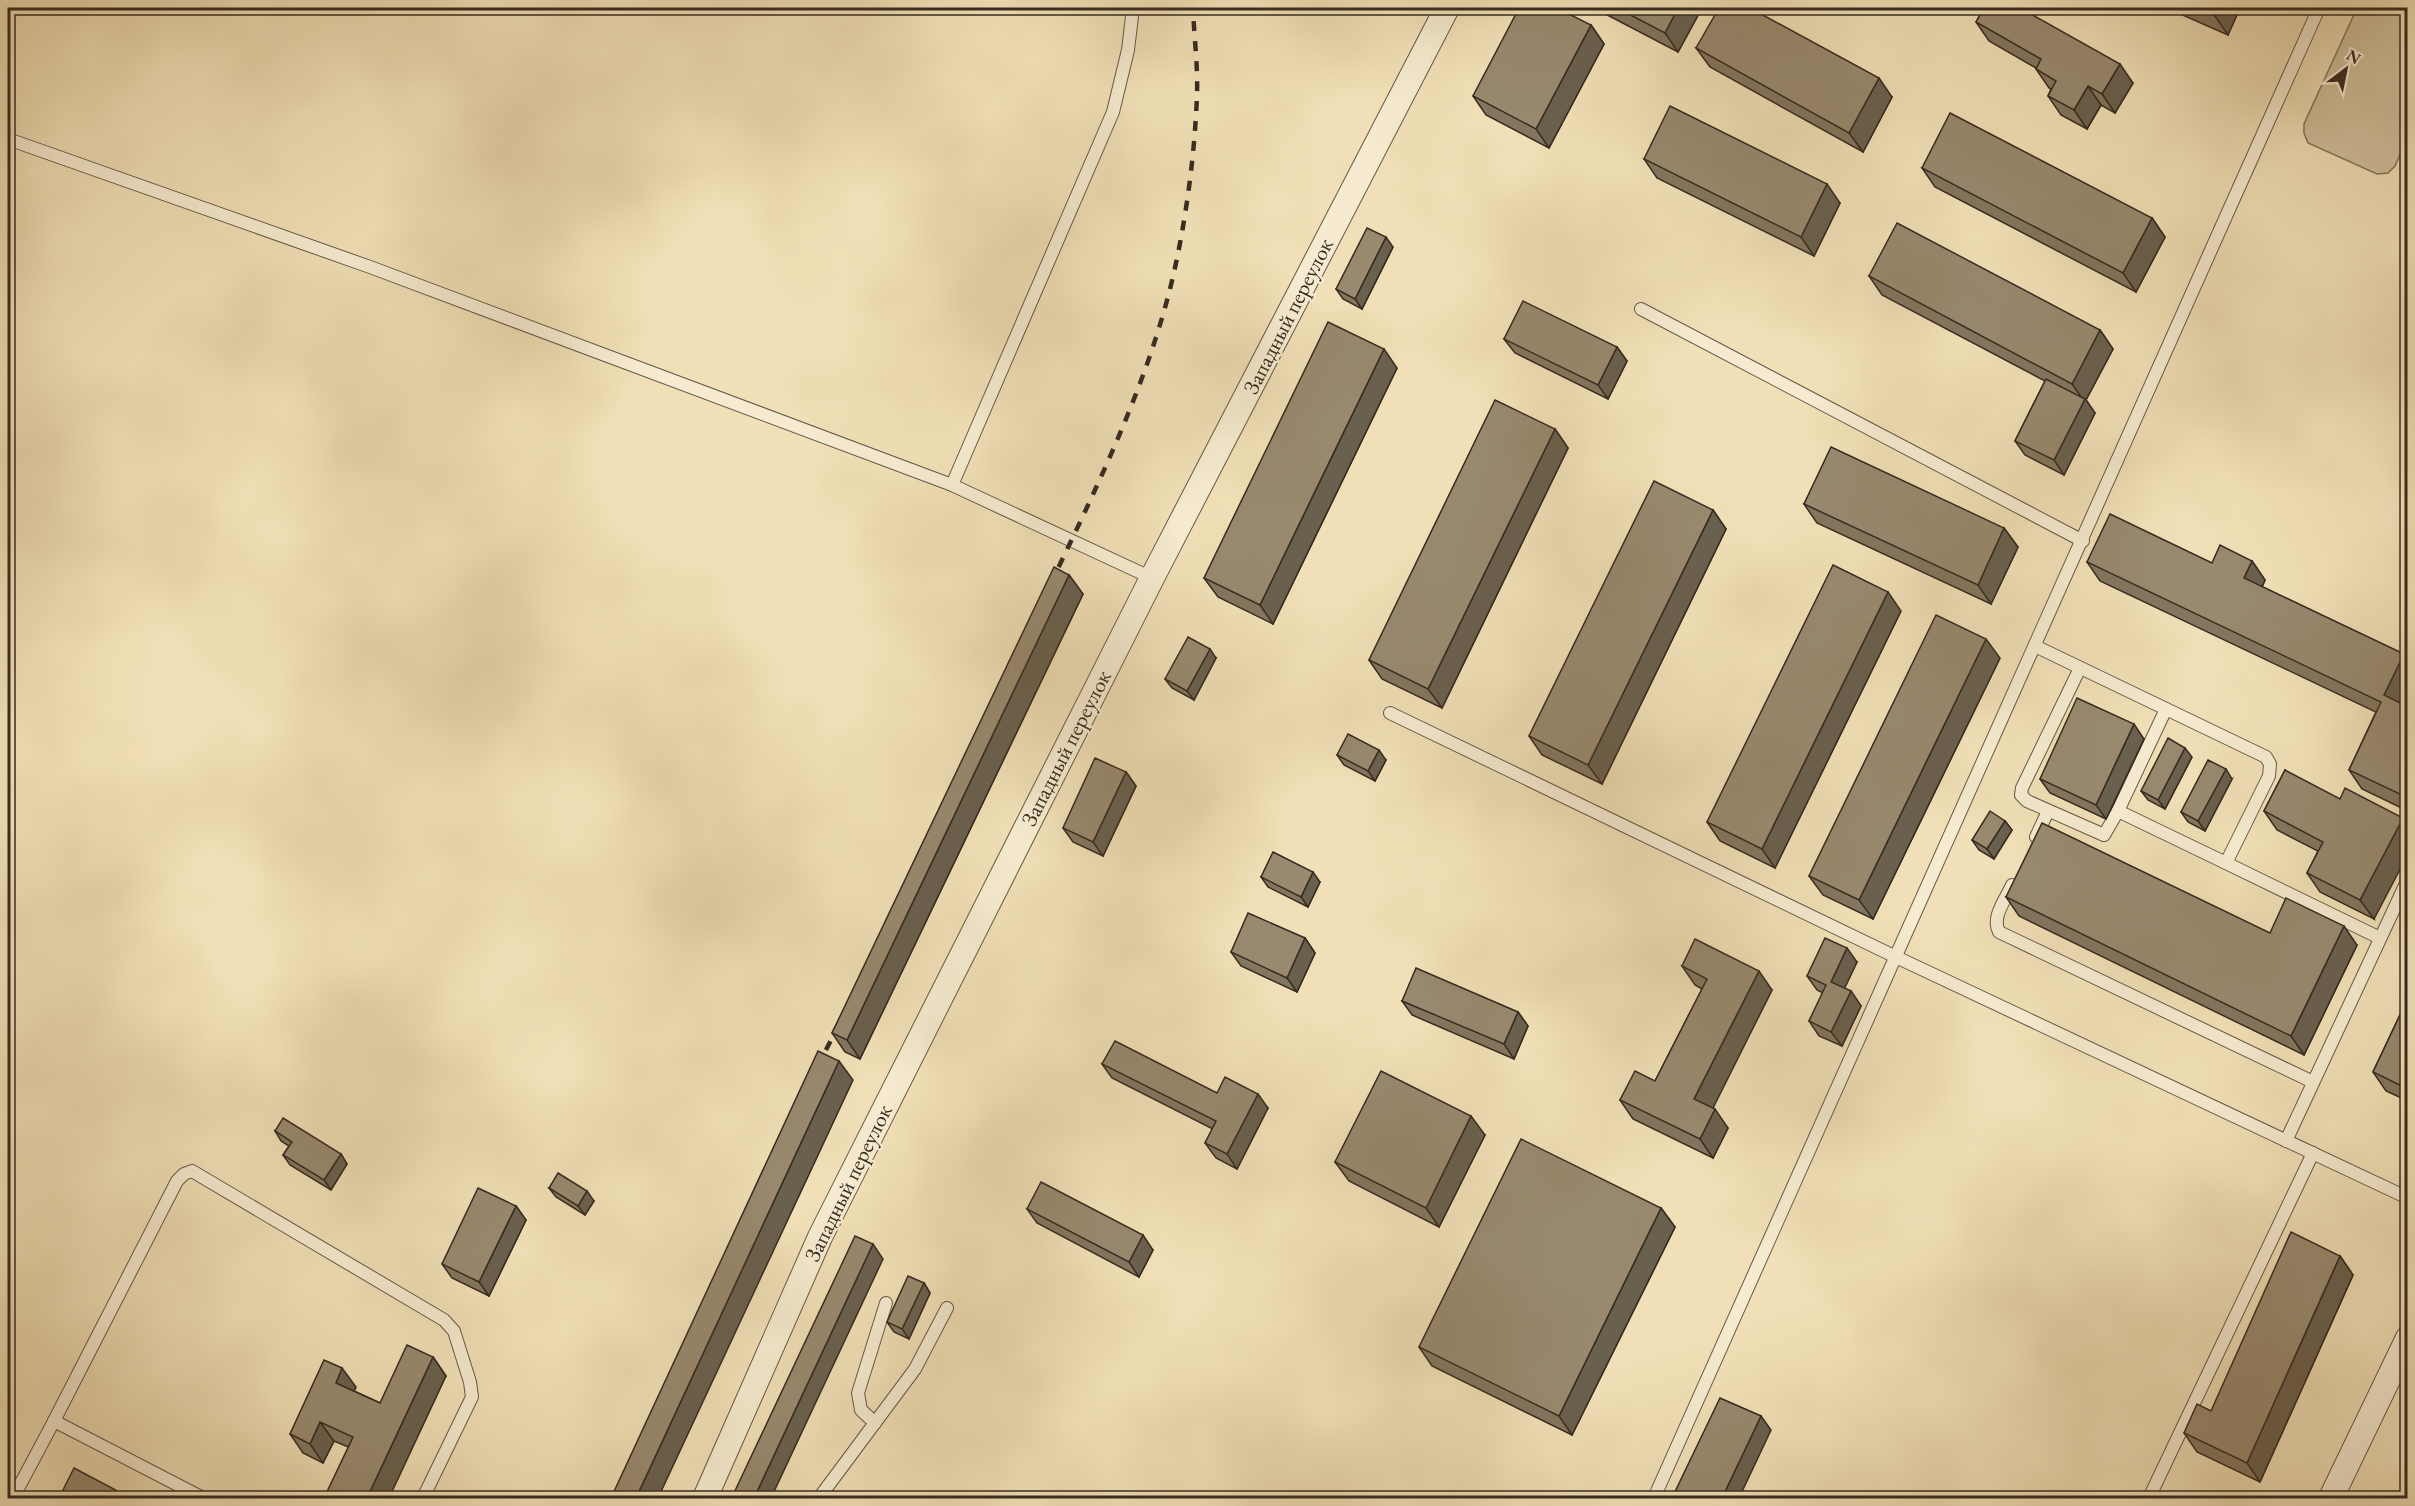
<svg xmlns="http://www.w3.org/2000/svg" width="2415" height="1506" font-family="'EB Garamond',serif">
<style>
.green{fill:#d1c19d;stroke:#84765e;stroke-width:1.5}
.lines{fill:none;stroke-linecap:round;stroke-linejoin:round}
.lane-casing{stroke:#665846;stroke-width:14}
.street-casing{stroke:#665846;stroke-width:26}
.lane{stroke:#f6ebd0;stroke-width:12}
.street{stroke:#f6ebd0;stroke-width:24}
.rail{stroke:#372b20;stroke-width:4.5;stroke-dasharray:10 10;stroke-linecap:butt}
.wall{fill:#83765f;stroke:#372b20;stroke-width:1.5}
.shaded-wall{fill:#6a604e;stroke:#372b20;stroke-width:1.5}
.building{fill:#98896f;stroke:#372b20;stroke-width:1.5}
.labels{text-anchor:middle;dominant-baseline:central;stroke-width:4.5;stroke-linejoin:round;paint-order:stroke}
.street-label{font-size:22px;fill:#372b20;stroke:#f6ebd0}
</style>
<rect width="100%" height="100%" fill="#f1e0b7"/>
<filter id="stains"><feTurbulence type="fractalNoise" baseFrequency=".00333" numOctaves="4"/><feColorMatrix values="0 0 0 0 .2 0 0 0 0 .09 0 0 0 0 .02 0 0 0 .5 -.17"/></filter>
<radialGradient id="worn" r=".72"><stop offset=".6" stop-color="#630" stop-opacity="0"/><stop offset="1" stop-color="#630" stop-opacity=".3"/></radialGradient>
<path class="green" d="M2357,8H2407V139L2395,166L2388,173L2377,174L2308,143L2304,133V124Z"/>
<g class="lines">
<defs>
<g id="lane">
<path d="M8,139L370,267L952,485L1152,578"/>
<path d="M1641,309L2083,541"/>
<path d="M952,485L1113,112L1128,50L1133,8"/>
<path d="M2035,646L2266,757L2270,764L2269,776L2226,863L2380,938"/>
<path d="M2080,668L2022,788L2021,795L2027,801L2104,835L2118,811"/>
<path d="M2166,709L2118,811L2226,863"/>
<path d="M1390,713L1896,957L2408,1198"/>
<path d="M2036,837L2048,811"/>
<path d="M2012,885C2006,899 1991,917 1999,932L2313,1082"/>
<path d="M2286,1141L2408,879"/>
<path d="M875,1423L861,1410L858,1393L886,1303"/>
<path d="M13,1498L54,1421"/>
<path d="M203,1498L54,1421L177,1181L184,1174L192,1171L444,1320L454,1331L470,1382L472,1397L423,1498"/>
<path d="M819,1498L915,1369L947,1308"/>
<path d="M1654,1498L2319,8"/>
<path d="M2149,1498L2313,1153"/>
</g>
<g id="street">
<path d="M705,1498L820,1237L1152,578L1447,8"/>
<path d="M2331,1498L2408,1338"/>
</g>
</defs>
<use href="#lane" class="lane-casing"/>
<use href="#street" class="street-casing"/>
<use href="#lane" class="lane"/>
<use href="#street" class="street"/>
<g class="rail">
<path d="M1050,585C1096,489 1144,391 1170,289C1185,229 1195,155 1197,94C1198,66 1194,36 1193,8"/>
<path d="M817,1068L841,1020"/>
</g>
</g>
<g class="wall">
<path d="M1594,8H1702L1678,52Z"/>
<path d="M1981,8H2020L2133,83L2115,113L2101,105L2087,129L2061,115L2048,96L2051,89L2049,88L2036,69V68L1989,41L1976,22L1983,10Z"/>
<path d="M2170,8H2240L2228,35L2171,10Z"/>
<path d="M1591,25L1604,44L1549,148L1486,115L1473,96Z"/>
<path d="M1696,48L1892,97L1863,152L1710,67Z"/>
<path d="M1644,159L1840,203L1814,256L1657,178Z"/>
<path d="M1922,168L2152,218L2165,237L2136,292L1935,187Z"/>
<path d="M1393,247L1362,309L1343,299L1336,289Z"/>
<path d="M1869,276L2100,330L2113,349L2086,400L2095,413L2064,475L2025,455L2015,441L2045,381L1882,295Z"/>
<path d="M1504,339L1617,347L1627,361L1608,399L1515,353Z"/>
<path d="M1397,368L1273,624L1218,597L1204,578Z"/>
<path d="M1555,429L1568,448L1442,708L1382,679L1369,660Z"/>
<path d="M1804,504L2004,528L2018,547L1991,604L1817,523Z"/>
<path d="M1713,510L1726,529L1602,784L1542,755L1529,736Z"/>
<path d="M2252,561L2265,580L2262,587L2404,654L2408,660V693L2402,704L2408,707V811L2362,789L2349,770L2376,712L2100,581L2087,562L2212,563Z"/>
<path d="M1069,575L1083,594L860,1059L845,1052L832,1033Z"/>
<path d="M1901,611L1775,868L1720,841L1707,822Z"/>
<path d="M1216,658L1194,700L1172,688L1165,679Z"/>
<path d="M2000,658L1873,919L1823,895L1809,876Z"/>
<path d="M2144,739L2106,819L2050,793L2040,779Z"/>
<path d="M1337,755L1386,760L1375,781L1344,765Z"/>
<path d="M2192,757L2165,809L2148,800L2141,791Z"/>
<path d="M2285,770L2374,919L2320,892L2307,873L2318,851L2277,830L2264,811Z"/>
<path d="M1126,772L1136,786L1103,856L1073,842L1063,828Z"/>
<path d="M2232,779L2205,831L2188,822L2181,812Z"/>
<path d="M2005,821L2012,830L1994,859L1979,850L1972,840Z"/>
<path d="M1261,877L1320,882L1308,907L1268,887Z"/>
<path d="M2006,897L2270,933L2357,945L2304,1055L2019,916Z"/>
<path d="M1305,938L1315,953L1297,992L1241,966L1231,952Z"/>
<path d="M1857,962L1844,988L1851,991L1861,1006L1842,1046L1819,1036L1809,1021L1823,993L1817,990L1807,976Z"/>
<path d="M1682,966L1772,990L1712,1108L1728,1128L1713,1158L1633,1119L1620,1100L1655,1081L1702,989L1695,985Z"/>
<path d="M2408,998V1101L2386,1091L2373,1072Z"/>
<path d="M1402,1001L1518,1012L1528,1026L1514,1059L1412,1015Z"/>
<path d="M1102,1064L1217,1093L1268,1108L1237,1169L1216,1158L1205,1143L1213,1129L1112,1078Z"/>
<path d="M275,1131L341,1154L347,1164L331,1190L290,1165L283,1155L289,1146L281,1141Z"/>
<path d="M1485,1135L1439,1227L1349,1181L1335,1162Z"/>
<path d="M549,1188L594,1201L585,1215L556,1197Z"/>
<path d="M516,1206L526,1220L489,1296L452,1278L442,1264Z"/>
<path d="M1661,1208L1675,1227L1572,1435L1432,1366L1419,1347Z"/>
<path d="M1027,1209L1153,1250L1139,1277L1037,1223Z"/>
<path d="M2340,1256L2353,1275L2260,1482L2197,1452L2184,1433L2211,1411Z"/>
<path d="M924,1283L930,1293L909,1339L894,1332L887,1322Z"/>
<path d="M433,1357L446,1376L348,1447L334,1441L323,1463L303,1453L290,1434L356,1387L354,1391L380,1403Z"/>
</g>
<g class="shaded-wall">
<path d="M1678,8H1702L1678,52L1665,33Z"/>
<path d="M2219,8H2240L2228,35L2215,16Z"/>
<path d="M1591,25L1604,44L1549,148L1536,129Z"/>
<path d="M2120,64L2133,83L2115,113L2102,94Z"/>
<path d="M1879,78L1892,97L1863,152L1849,133Z"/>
<path d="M2088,86L2101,105L2087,129L2074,110Z"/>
<path d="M1827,184L1840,203L1814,256L1801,237Z"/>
<path d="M2152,218L2165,237L2136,292L2123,273Z"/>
<path d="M1386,237L1393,247L1362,309L1355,299Z"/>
<path d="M2100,330L2113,349L2086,400L2095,413L2064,475L2054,460L2084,401L2072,384Z"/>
<path d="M1617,347L1627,361L1608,399L1598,385Z"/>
<path d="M1384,349L1397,368L1273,624L1260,605Z"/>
<path d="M1555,429L1568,448L1442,708L1428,689Z"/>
<path d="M1713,510L1726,529L1602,784L1588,765Z"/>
<path d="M2004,528L2018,547L1991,604L1978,585Z"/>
<path d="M2252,561L2265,580L2257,597L2244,578Z"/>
<path d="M1069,575L1083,594L860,1059L847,1040Z"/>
<path d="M1888,592L1901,611L1775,868L1762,849Z"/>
<path d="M1986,639L2000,658L1873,919L1859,900Z"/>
<path d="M1210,649L1216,658L1194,700L1187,691Z"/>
<path d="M2404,654L2408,660V693L2397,714L2384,695Z"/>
<path d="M2134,724L2144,739L2106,819L2096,805Z"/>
<path d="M2185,748L2192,757L2165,809L2158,800Z"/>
<path d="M1379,750L1386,760L1375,781L1368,771Z"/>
<path d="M2226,769L2232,779L2205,831L2198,821Z"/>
<path d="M1126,772L1136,786L1103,856L1093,842Z"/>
<path d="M2408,788V802L2404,796Z"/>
<path d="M2403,818L2408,825V854L2374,919L2360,900Z"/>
<path d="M2005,821L2012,830L1994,859L1987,849Z"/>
<path d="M1313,872L1320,882L1308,907L1301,897Z"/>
<path d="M2344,926L2357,945L2304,1055L2291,1036Z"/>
<path d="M1305,938L1315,953L1297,992L1287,978Z"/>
<path d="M1847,948L1857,962L1841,996L1831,982Z"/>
<path d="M1759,971L1772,990L1708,1118L1694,1099Z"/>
<path d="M1851,991L1861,1006L1842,1046L1831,1032Z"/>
<path d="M1518,1012L1528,1026L1514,1059L1504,1044Z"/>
<path d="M839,1061L853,1080L658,1498H636Z"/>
<path d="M1258,1094L1268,1108L1237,1169L1227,1154Z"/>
<path d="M1715,1109L1728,1128L1713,1158L1700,1139Z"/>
<path d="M1471,1116L1485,1135L1439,1227L1426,1208Z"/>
<path d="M341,1154L347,1164L331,1190L324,1180Z"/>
<path d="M587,1191L594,1201L585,1215L578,1206Z"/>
<path d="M516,1206L526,1220L489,1296L479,1282Z"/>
<path d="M1661,1208L1675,1227L1572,1435L1559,1416Z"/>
<path d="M1143,1235L1153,1250L1139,1277L1129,1262Z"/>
<path d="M873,1244L883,1259L771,1498H754Z"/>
<path d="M2340,1256L2353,1275L2260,1482L2247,1463Z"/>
<path d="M924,1283L930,1293L909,1339L902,1329Z"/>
<path d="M433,1357L446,1376L389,1498H367Z"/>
<path d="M342,1368L356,1387L349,1402L336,1383Z"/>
<path d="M1761,1416L1771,1430L1739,1498H1722Z"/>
<path d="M320,1422L334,1441L323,1463L310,1444Z"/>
</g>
<g class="building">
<path d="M1519,8H1557L1591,25L1536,129L1473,96Z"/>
<path d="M1617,8H1678L1665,33Z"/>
<path d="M1719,8H1750L1879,78L1849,133L1696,48Z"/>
<path d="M1984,8H2020L2120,64L2102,94L2088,86L2074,110L2048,96L2056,81L2036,69L2041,59L1976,22Z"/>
<path d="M2195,8H2219L2215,16Z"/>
<path d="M1670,106L1827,184L1801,237L1644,159Z"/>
<path d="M1950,113L2152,218L2123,273L1922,168Z"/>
<path d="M1897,223L2100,330L2072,384L1869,276Z"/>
<path d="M1367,228L1386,237L1355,299L1336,289Z"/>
<path d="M1523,301L1617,347L1598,385L1504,339Z"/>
<path d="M1328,322L1384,349L1260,605L1204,578Z"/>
<path d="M2046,379L2085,399L2054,460L2015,441Z"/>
<path d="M1495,400L1555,429L1428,689L1369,660Z"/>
<path d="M1831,447L2004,528L1978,585L1804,504Z"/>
<path d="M1654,481L1713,510L1588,765L1529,736Z"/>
<path d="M2110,514L2212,563L2220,545L2252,561L2244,578L2404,654L2384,695L2408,707V788L2404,796L2349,770L2381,702L2087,562Z"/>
<path d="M1833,565L1888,592L1762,849L1707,822Z"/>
<path d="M1054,567L1069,575L847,1040L832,1033Z"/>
<path d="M1936,615L1986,639L1859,900L1809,876Z"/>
<path d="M1188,637L1210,649L1187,691L1165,679Z"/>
<path d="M2077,698L2134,724L2096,805L2040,779Z"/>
<path d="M1348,734L1379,750L1368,771L1337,755Z"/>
<path d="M2168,738L2185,748L2158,800L2141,791Z"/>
<path d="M1095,758L1126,772L1093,842L1063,828Z"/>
<path d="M2208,760L2226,769L2198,821L2181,812Z"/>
<path d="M2285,770L2340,799L2345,788L2403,818L2360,900L2307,873L2323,842L2264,811Z"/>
<path d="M1990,811L2005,821L1987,849L1972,840Z"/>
<path d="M2042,823L2270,933L2286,898L2344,926L2291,1036L2006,897Z"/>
<path d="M1273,852L1313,872L1301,897L1261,877Z"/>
<path d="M1248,913L1305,938L1287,978L1231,952Z"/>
<path d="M1825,938L1847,948L1831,982L1851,991L1831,1032L1809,1021L1826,985L1807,976Z"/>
<path d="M1695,939L1759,971L1694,1099L1715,1109L1700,1139L1620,1100L1635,1071L1655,1081L1707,979L1682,966Z"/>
<path d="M1416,968L1518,1012L1504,1044L1402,1001Z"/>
<path d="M2408,998V1089L2373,1072Z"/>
<path d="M1115,1041L1217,1093L1225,1077L1258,1094L1227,1154L1205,1143L1216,1121L1102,1064Z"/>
<path d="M818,1051L839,1061L636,1498H611Z"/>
<path d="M1381,1071L1471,1116L1426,1208L1335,1162Z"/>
<path d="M283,1118L341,1154L324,1180L283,1155L292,1142L275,1131Z"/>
<path d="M1521,1139L1661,1208L1559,1416L1419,1347Z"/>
<path d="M558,1173L587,1191L578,1206L549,1188Z"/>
<path d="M1041,1182L1143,1235L1129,1262L1027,1209Z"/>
<path d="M478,1188L516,1206L479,1282L442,1264Z"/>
<path d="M2291,1232L2340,1256L2247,1463L2184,1433L2197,1404L2211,1411Z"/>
<path d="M855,1236L873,1244L754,1498H741L733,1495Z"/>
<path d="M908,1276L924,1283L902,1329L887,1322Z"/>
<path d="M407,1345L433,1357L367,1498H324L353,1437L320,1422L310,1444L290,1434L324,1360L342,1368L336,1383L380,1403Z"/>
<path d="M1720,1398L1761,1416L1722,1498H1672Z"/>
<path d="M74,1468L125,1495L123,1498H59Z"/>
</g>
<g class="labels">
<g class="street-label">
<text transform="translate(1288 316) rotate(-63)">Западный переулок</text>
<text transform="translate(1066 748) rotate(-63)">Западный переулок</text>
<text transform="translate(848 1183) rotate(-64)">Западный переулок</text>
</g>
</g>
<rect width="2415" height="1506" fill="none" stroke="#f1e0b7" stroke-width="30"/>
<rect x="9" y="9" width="2397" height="1488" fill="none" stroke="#372b20" stroke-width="3"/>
<rect x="15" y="15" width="2385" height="1476" fill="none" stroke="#372b20" stroke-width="1.5"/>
<g transform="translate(2346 69) rotate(32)" stroke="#f6ebd0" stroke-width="4.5" paint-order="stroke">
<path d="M0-4.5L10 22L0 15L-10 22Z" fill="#372b20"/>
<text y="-9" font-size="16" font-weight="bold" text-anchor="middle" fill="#372b20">N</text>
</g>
<rect width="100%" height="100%" filter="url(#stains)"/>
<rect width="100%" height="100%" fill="url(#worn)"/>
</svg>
